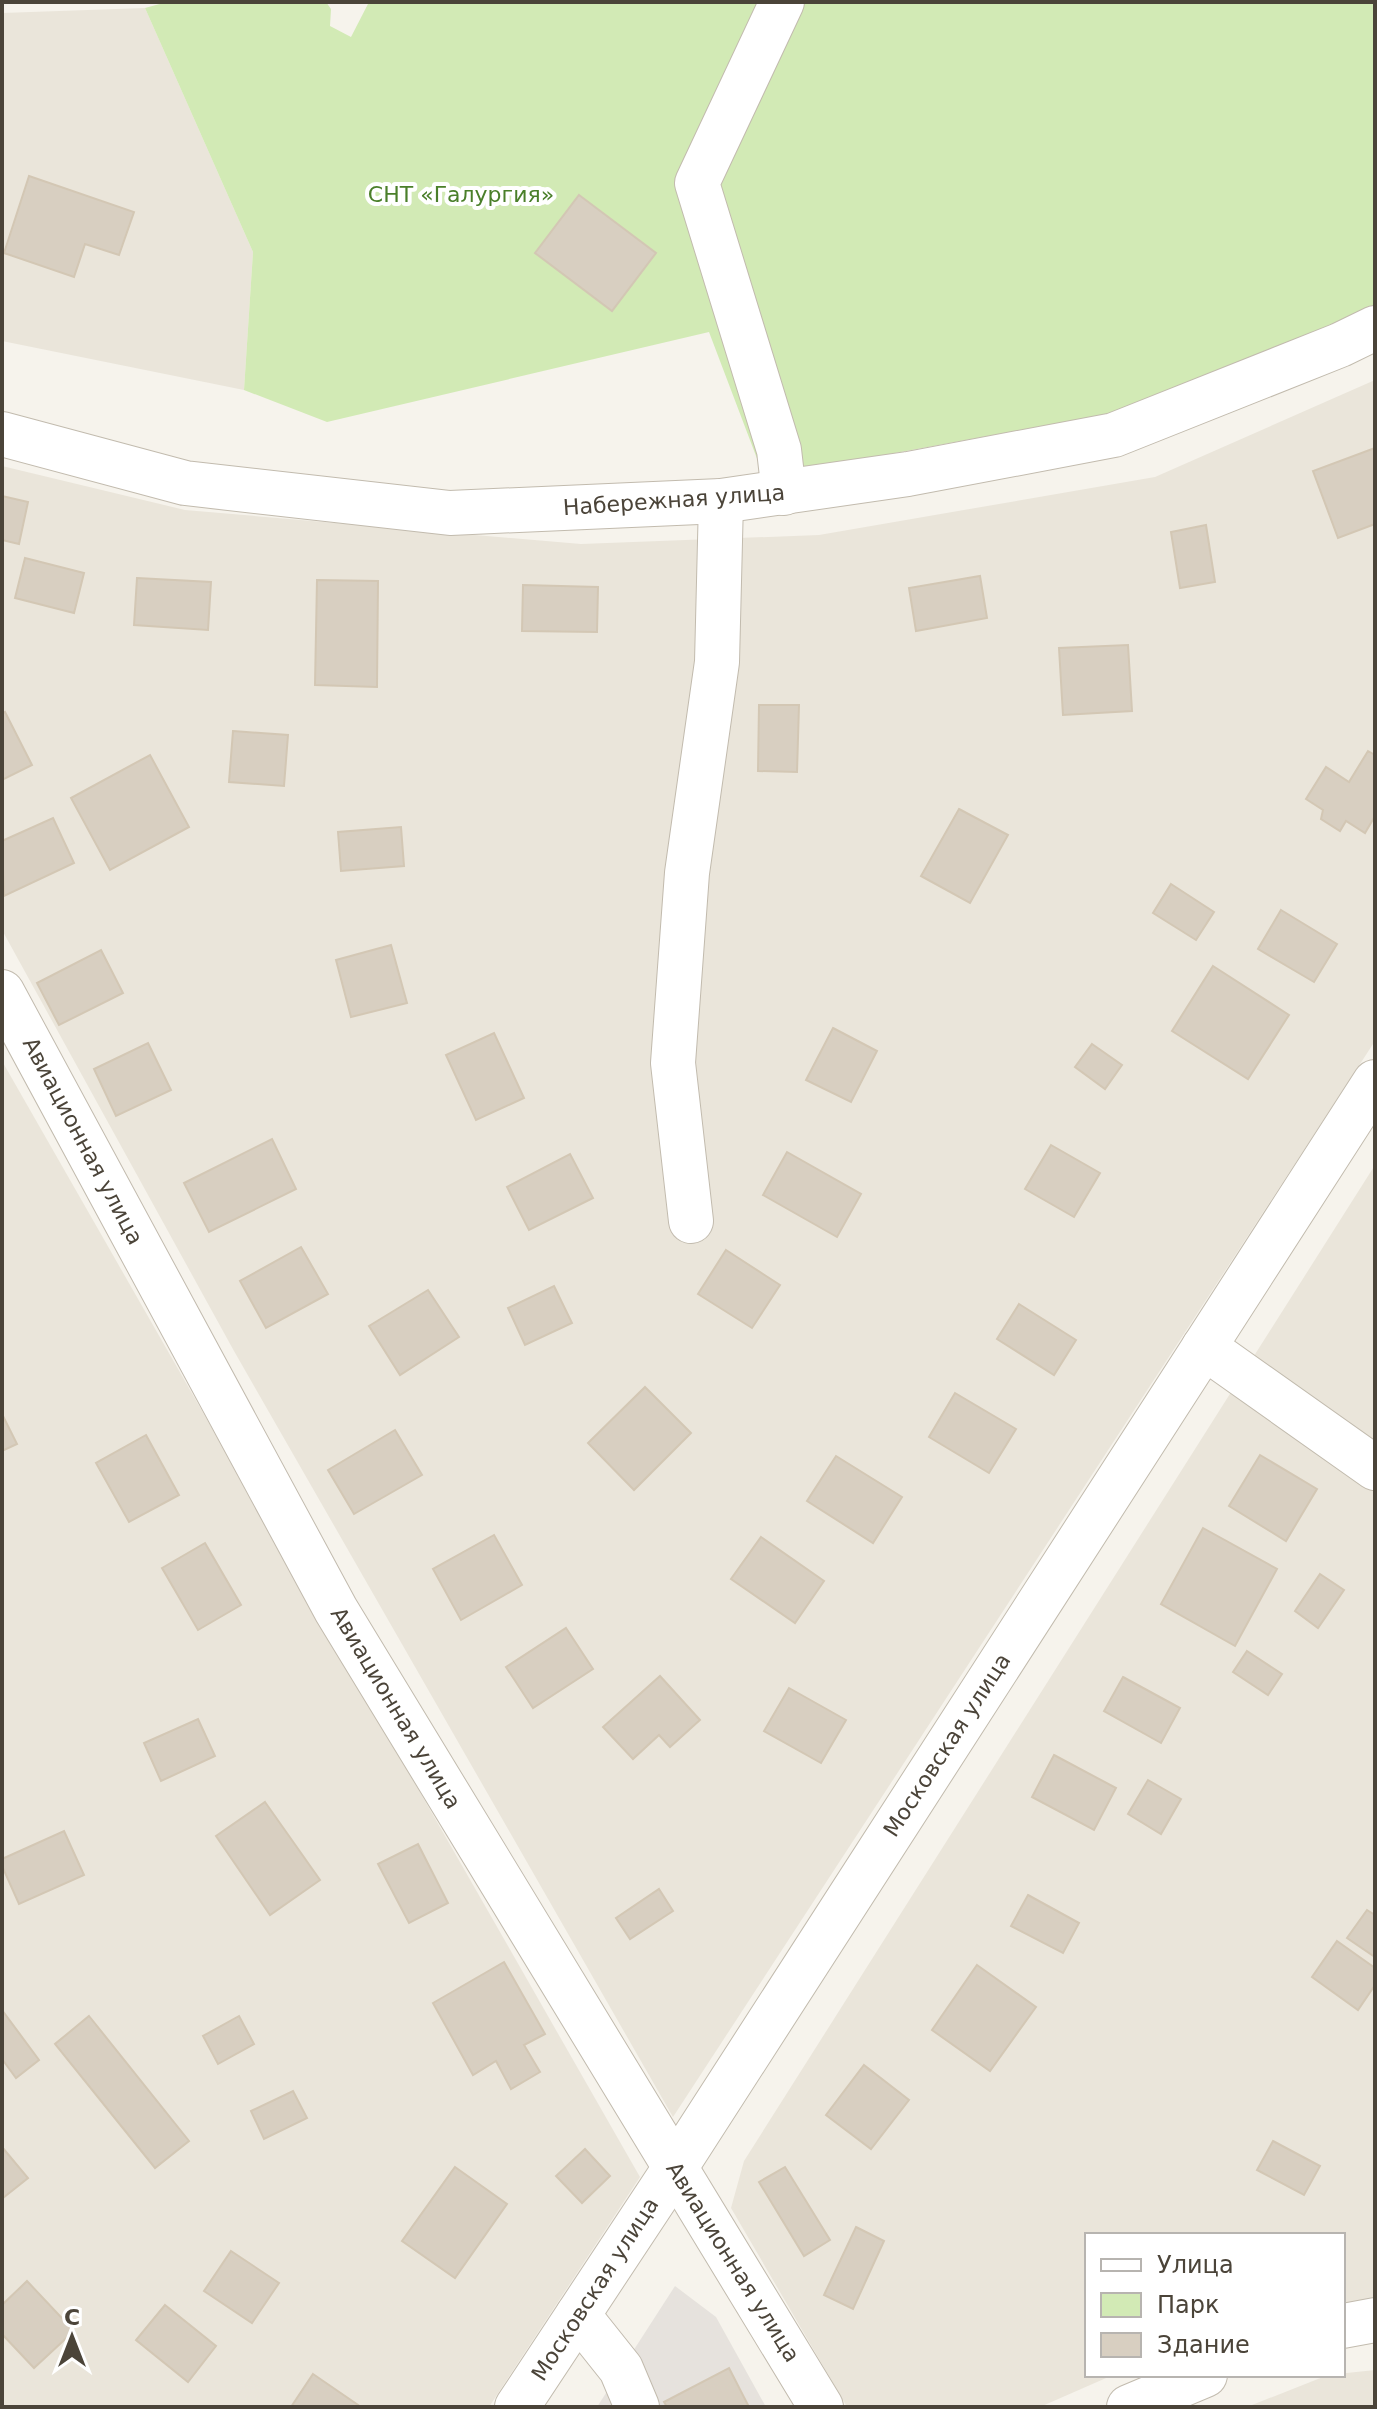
<svg xmlns="http://www.w3.org/2000/svg" width="1377" height="2409" font-family="'DejaVu Sans',sans-serif">
<style>
.residential{fill:#eae5da}
.industrial{fill:#e6e2dd}
.green{fill:#d2eab5}
.building{fill:#d8cfc1;stroke:#d3c7b4;stroke-width:2}
.lines{fill:none;stroke-linecap:round;stroke-linejoin:round}
.minor-casing{stroke:#c2bbae;stroke-width:46}
.minor{stroke:#fff;stroke-width:44}
.labels{text-anchor:middle;dominant-baseline:central;stroke-width:8;stroke-linejoin:round;paint-order:stroke}
.park-label{font-size:22px;fill:#4a7f2a;stroke:#fff}
.street-label{font-size:22px;fill:#4b4439;stroke:#fff}
</style>
<rect width="100%" height="100%" fill="#f6f3ec"/>
<g class="residential">
<path d="M145,8L253,252L244,390L2,341V13Z"/>
<path d="M1375,380V1041L673,2117L234,1351L2,930V466L185,510L581,544L819,535L1155,477Z"/>
<path d="M2,1061L640,2177L489,2407H2Z"/>
<path d="M1375,1165V2308L1343,2313V2235H1087V2375H1113L1040,2407H847L731,2208L744,2161Z"/>
<path d="M1375,2370V2407H1247L1328,2375Z"/>
</g>
<path class="industrial" d="M675,2286L716,2317L766,2407H597Z"/>
<path class="green" d="M167,2H326L331,9L330,26L351,37L369,2H1375V308L1108,414L764,477L709,332L327,422L244,390L253,252L145,8Z"/>
<g class="building">
<path d="M29,176L134,212L119,255L85,244L74,277L4,253Z"/>
<path d="M579,195L656,253L612,311L535,253Z"/>
<path d="M1375,448V524L1338,538L1313,471Z"/>
<path d="M2,496L28,502L19,544L2,540Z"/>
<path d="M1206,525L1215,582L1180,588L1171,532Z"/>
<path d="M25,558L84,573L74,613L15,598Z"/>
<path d="M980,576L987,618L916,631L909,588Z"/>
<path d="M137,578L211,582L208,630L134,625Z"/>
<path d="M317,580L378,581L377,687L315,685Z"/>
<path d="M523,585L598,587L597,632L522,631Z"/>
<path d="M1128,645L1132,711L1063,715L1059,648Z"/>
<path d="M759,705H799L797,772L758,771Z"/>
<path d="M5,712L32,765L2,780V714Z"/>
<path d="M233,731L288,735L284,786L229,782Z"/>
<path d="M1368,751L1375,755V816L1365,833L1346,821L1340,831L1321,819L1323,810L1306,799L1326,767L1349,782Z"/>
<path d="M150,755L189,827L110,870L71,798Z"/>
<path d="M959,809L1008,835L970,903L921,876Z"/>
<path d="M53,818L74,863L4,896L2,841Z"/>
<path d="M401,827L404,866L341,871L338,832Z"/>
<path d="M1171,884L1214,912L1196,940L1153,913Z"/>
<path d="M1281,910L1337,944L1314,982L1258,949Z"/>
<path d="M391,945L407,1003L351,1017L336,960Z"/>
<path d="M101,950L123,993L59,1025L37,983Z"/>
<path d="M1213,966L1289,1015L1248,1079L1172,1031Z"/>
<path d="M833,1028L877,1051L851,1102L806,1080Z"/>
<path d="M494,1033L524,1098L476,1120L446,1055Z"/>
<path d="M148,1043L171,1090L116,1116L94,1069Z"/>
<path d="M1092,1044L1122,1065L1105,1089L1075,1067Z"/>
<path d="M272,1139L296,1189L209,1232L184,1183Z"/>
<path d="M1051,1145L1100,1173L1074,1217L1025,1189Z"/>
<path d="M787,1152L861,1194L837,1237L763,1195Z"/>
<path d="M570,1154L593,1198L529,1230L507,1187Z"/>
<path d="M301,1247L328,1294L266,1328L240,1281Z"/>
<path d="M726,1250L780,1285L752,1328L698,1294Z"/>
<path d="M554,1286L572,1323L525,1345L508,1308Z"/>
<path d="M428,1290L459,1337L400,1375L369,1326Z"/>
<path d="M1019,1304L1076,1340L1054,1375L997,1339Z"/>
<path d="M645,1387L691,1433L634,1490L588,1443Z"/>
<path d="M955,1393L1016,1429L989,1473L929,1437Z"/>
<path d="M2,1414L17,1444L2,1451Z"/>
<path d="M395,1430L422,1475L354,1514L328,1470Z"/>
<path d="M146,1435L179,1495L129,1522L96,1463Z"/>
<path d="M1260,1455L1317,1489L1286,1541L1229,1506Z"/>
<path d="M836,1456L902,1497L873,1543L807,1501Z"/>
<path d="M1203,1528L1277,1569L1235,1646L1161,1604Z"/>
<path d="M494,1535L522,1585L461,1620L433,1569Z"/>
<path d="M761,1537L824,1581L795,1623L731,1579Z"/>
<path d="M205,1543L241,1605L198,1630L162,1568Z"/>
<path d="M1320,1574L1344,1590L1318,1628L1295,1611Z"/>
<path d="M566,1628L593,1669L533,1708L506,1667Z"/>
<path d="M1247,1651L1282,1674L1268,1695L1233,1672Z"/>
<path d="M660,1676L700,1720L670,1747L659,1735L633,1759L603,1727Z"/>
<path d="M1123,1677L1180,1708L1161,1743L1104,1711Z"/>
<path d="M789,1688L846,1720L821,1763L764,1731Z"/>
<path d="M198,1719L215,1756L161,1781L144,1743Z"/>
<path d="M1054,1755L1116,1788L1094,1830L1032,1797Z"/>
<path d="M1148,1780L1181,1799L1161,1834L1128,1814Z"/>
<path d="M265,1802L320,1880L270,1915L216,1836Z"/>
<path d="M64,1831L84,1875L19,1904L2,1866V1859Z"/>
<path d="M418,1844L448,1903L409,1923L378,1864Z"/>
<path d="M659,1889L673,1911L630,1939L616,1918Z"/>
<path d="M1028,1895L1079,1923L1063,1953L1011,1926Z"/>
<path d="M1367,1910L1375,1915V1957L1347,1938Z"/>
<path d="M1337,1941L1375,1968V1985L1358,2010L1312,1977Z"/>
<path d="M504,1962L545,2034L524,2045L540,2072L511,2089L496,2061L473,2075L433,2003Z"/>
<path d="M977,1965L1036,2007L990,2071L932,2030Z"/>
<path d="M2,2010L39,2060L16,2078L2,2059Z"/>
<path d="M89,2016L189,2141L155,2168L55,2044Z"/>
<path d="M239,2016L254,2044L218,2064L203,2036Z"/>
<path d="M864,2065L909,2100L871,2149L826,2115Z"/>
<path d="M293,2091L307,2118L264,2139L251,2111Z"/>
<path d="M1273,2141L1320,2166L1304,2195L1257,2170Z"/>
<path d="M2,2147L28,2178L3,2198L2,2196Z"/>
<path d="M585,2149L610,2176L582,2203L556,2176Z"/>
<path d="M455,2167L507,2204L455,2278L402,2241Z"/>
<path d="M785,2167L830,2240L804,2256L759,2182Z"/>
<path d="M856,2227L884,2241L853,2309L824,2295Z"/>
<path d="M231,2251L279,2283L252,2323L204,2291Z"/>
<path d="M27,2281L74,2331L34,2368L2,2334V2305Z"/>
<path d="M165,2305L216,2346L188,2382L136,2340Z"/>
<path d="M729,2368L749,2407H667L664,2402Z"/>
<path d="M313,2374L361,2407H291Z"/>
</g>
<g class="lines">
<defs>
<g id="minor">
<path d="M782,2L697,183L779,450L784,493"/>
<path d="M2,434L185,483L450,513L721,501L908,474L1114,435L1340,345L1375,328"/>
<path d="M2,992L336,1610L821,2407"/>
<path d="M691,1221L673,1063L687,873L717,662L721,501"/>
<path d="M1204,1347L1375,1468"/>
<path d="M578,2315L621,2369L637,2407"/>
<path d="M1343,2326L1375,2320"/>
<path d="M517,2407L675,2168L1375,1082"/>
<path d="M1129,2407L1205,2375"/>
</g>
</defs>
<use href="#minor" class="minor-casing"/>
<use href="#minor" class="minor"/>
</g>
<g class="labels">
<g class="park-label">
<text x="461" y="194">СНТ «Галургия»</text>
</g>
<g class="street-label">
<text transform="translate(674 500) rotate(-4)">Набережная улица</text>
<text transform="translate(83 1141) rotate(62)">Авиационная улица</text>
<text transform="translate(396 1708) rotate(59)">Авиационная улица</text>
<text transform="translate(947 1745) rotate(-57)">Московская улица</text>
<text transform="translate(733 2262) rotate(58)">Авиационная улица</text>
<text transform="translate(595 2289) rotate(-57)">Московская улица</text>
</g>
</g>
<rect width="1377" height="2409" fill="none" stroke="#4b4439" stroke-width="8"/>
<rect x="1085" y="2233" width="260" height="144" fill="#ffffff" stroke="#b7b4b0" stroke-width="2"/>
<rect x="1101" y="2259" width="40" height="12" fill="#ffffff" stroke="#b7b4b0" stroke-width="2"/>
<text x="1157" y="2273" font-size="24" fill="#4b4439">Улица</text>
<rect x="1101" y="2293" width="40" height="24" fill="#d2eab5" stroke="#b7b4b0" stroke-width="2"/>
<text x="1157" y="2313" font-size="24" fill="#4b4439">Парк</text>
<rect x="1101" y="2333" width="40" height="24" fill="#d8cfc1" stroke="#b7b4b0" stroke-width="2"/>
<text x="1157" y="2353" font-size="24" fill="#4b4439">Здание</text>
<g transform="translate(72 2337)" stroke="#ffffff" stroke-width="6" paint-order="stroke">
<path d="M0-6L14 30L0 20L-14 30Z" fill="#4b4439"/>
<text y="-12" font-size="22" font-weight="bold" text-anchor="middle" fill="#4b4439">С</text>
</g>
</svg>
